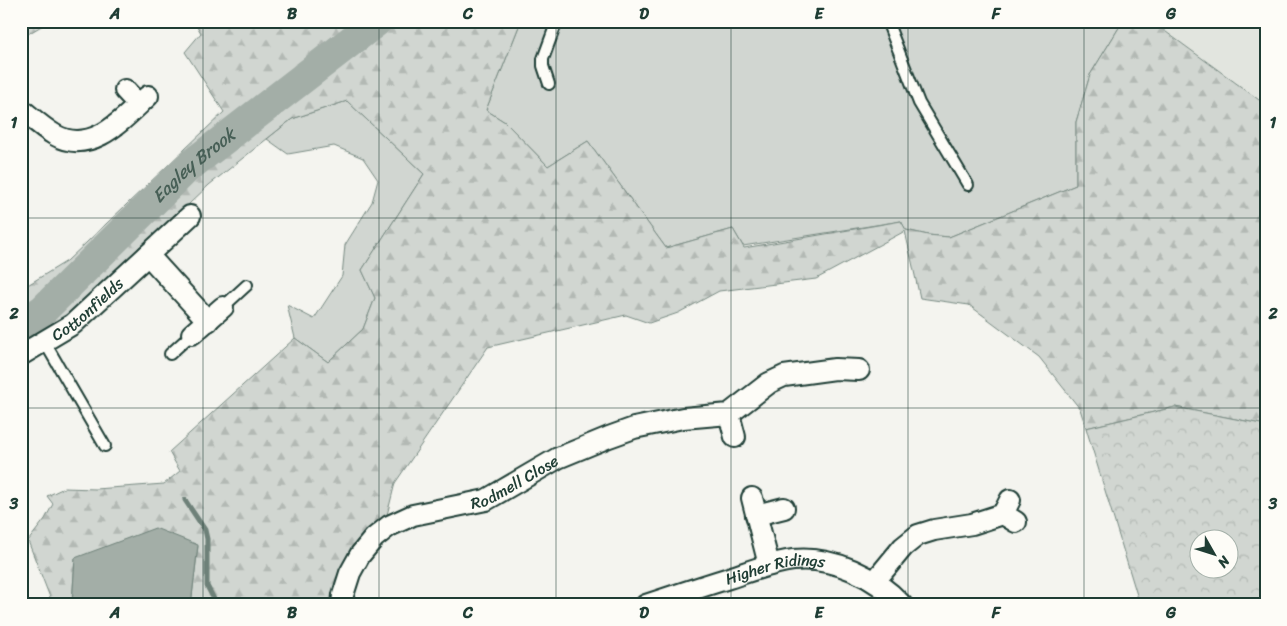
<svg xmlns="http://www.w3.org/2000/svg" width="1287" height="626" font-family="Sriracha,sans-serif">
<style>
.built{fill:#e2e5df}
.grass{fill:#d1d6d1;stroke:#788a82}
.forest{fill:url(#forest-firs);stroke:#788a82}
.park{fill:url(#park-crowns);stroke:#788a82;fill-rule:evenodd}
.water{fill:#a3aea7;stroke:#6e8179}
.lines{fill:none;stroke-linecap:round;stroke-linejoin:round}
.stream{stroke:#6e8179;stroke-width:5}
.river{stroke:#a3aea7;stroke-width:31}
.lane-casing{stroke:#1f3d34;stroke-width:14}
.street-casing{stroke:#1f3d34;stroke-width:24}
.lane{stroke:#fdfcf7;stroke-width:10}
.street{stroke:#fdfcf7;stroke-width:20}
.grid{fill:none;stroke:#1f3d34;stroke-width:1;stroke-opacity:0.55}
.labels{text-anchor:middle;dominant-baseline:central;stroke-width:5;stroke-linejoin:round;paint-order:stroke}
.street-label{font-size:16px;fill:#1f3d34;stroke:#fdfcf7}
.water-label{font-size:18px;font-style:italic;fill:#475f56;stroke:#fdfcf7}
.neatline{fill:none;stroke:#1f3d34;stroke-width:2}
.grid-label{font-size:16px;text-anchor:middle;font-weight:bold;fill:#1f3d34}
</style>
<defs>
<pattern id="forest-firs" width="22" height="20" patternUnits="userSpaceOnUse" patternTransform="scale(1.25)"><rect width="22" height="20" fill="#d1d6d1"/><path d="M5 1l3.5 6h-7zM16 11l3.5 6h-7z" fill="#b3b9b4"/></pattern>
<pattern id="park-crowns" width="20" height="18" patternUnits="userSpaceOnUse" patternTransform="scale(1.25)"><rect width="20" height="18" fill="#d1d6d1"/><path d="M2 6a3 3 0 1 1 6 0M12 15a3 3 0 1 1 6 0" fill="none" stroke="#b3b9b4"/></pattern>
</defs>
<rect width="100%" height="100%" fill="#f4f4ef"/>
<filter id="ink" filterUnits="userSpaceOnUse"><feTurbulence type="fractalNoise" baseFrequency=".02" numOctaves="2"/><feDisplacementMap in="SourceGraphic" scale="10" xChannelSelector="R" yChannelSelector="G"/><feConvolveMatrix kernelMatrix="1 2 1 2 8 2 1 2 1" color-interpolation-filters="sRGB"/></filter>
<g filter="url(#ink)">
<path class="built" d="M1151,21H1266V105Z"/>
<g class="grass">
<path d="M521,21H1123L1090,75L1076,122V185L949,237L928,235L906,230L901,221L743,246L733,229L666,248L588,141L548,166L505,122L486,110Z"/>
<path d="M347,101L424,174L362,270L375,298L363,329L328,362L295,338L287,305L314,319L342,276L345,245L372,202L378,180L363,158L334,146L288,154L267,139L292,119Z"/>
</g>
<g class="forest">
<path d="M21,21H50L21,38Z"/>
<path d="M194,21H521L486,110L505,122L548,166L588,141L666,248L733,229L744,248L901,221L906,230L928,235L949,237L1076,185V122L1090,75L1123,21H1151L1266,105V425L1175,407L1086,428L1080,409L1039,357L969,305L920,298L905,231L816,279L719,291L678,313L649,323L626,315L488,347L395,483L387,515L363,537L333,605H191L198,546L75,558L72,605H53L28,541L45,519L53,504L47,496L64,488L96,489L164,484L180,471L169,452L295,338L328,362L363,329L375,298L362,270L424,174L347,101L292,119L209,185L69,318L21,348V289L67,261L224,112L185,52L201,33Z"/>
</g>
<path class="park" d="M1175,407L1266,425V605H1140L1086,428ZM1200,538H1230V568H1200Z"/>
<path class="water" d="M155,528L198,545L191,605H72L75,558Z"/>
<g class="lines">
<path class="stream" d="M185,500L205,530L207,539V586L217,605"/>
<path class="river" id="s1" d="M21,324L43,310L188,167L377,21"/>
<defs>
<g id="lane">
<path d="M887,21L919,103L968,185"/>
<path d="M549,84L543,66V59L557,21"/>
<path d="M223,307L247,285"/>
<path d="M44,341L105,446"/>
<path d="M170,354L192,334"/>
</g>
<g id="street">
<path d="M125,90L138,104"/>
<path d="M21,109C32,118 43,128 55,135C92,156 124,118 148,96"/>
<path d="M148,255L208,321"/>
<path d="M192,334L223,307"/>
<path id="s2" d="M21,355L73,324L190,216"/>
<path d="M729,414L735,437"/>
<path d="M752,498L769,565"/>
<path d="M1010,500L1003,514L1016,522"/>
<path d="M756,515L784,508"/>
<path d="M875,581L903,547L918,535L934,530L972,524L1003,514"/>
<path id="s3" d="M342,605L343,595L350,573L360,555L374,538L389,526L413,515L486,500L558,458L609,437L634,428L683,418L729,414L769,383L784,376L835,369L859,370"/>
<path id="s4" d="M646,605C673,596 700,587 726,579C748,572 770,563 793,560C833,556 875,576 902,605"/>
</g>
</defs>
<use href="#lane" class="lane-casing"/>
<use href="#street" class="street-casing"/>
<use href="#lane" class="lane"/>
<use href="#street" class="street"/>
</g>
</g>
<path class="grid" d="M203,21V605M379,21V605M556,21V605M731,21V605M908,21V605M1084,21V605M21,218H1266M21,408H1266"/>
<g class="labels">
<g class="street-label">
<text stroke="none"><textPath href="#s2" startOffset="81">Cottonfields</textPath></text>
<text stroke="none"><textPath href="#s3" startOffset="229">Rodmell Close</textPath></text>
<text stroke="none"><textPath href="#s4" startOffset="135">Higher Ridings</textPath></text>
</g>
<g class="water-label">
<text stroke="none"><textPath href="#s1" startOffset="235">Eagley Brook</textPath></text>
</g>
</g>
<rect width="1287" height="626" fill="none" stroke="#fdfcf7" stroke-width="55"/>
<g transform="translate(1214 554) rotate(129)"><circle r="24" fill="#fdfcf7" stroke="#a4b0a9"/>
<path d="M0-4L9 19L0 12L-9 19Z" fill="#1f3d34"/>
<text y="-8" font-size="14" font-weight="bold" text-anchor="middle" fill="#1f3d34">N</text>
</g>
<rect x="28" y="28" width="1232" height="570" class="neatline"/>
<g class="grid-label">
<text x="115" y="19">A</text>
<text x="292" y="19">B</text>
<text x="468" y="19">C</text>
<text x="644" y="19">D</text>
<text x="819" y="19">E</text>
<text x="996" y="19">F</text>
<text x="1171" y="19">G</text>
<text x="14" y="128">1</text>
<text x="1273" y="128">1</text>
<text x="14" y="319">2</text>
<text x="1273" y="319">2</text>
<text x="14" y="509">3</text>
<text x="1273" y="509">3</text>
<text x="115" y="618">A</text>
<text x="292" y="618">B</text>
<text x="468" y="618">C</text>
<text x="644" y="618">D</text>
<text x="819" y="618">E</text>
<text x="996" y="618">F</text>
<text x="1171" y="618">G</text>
</g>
</svg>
